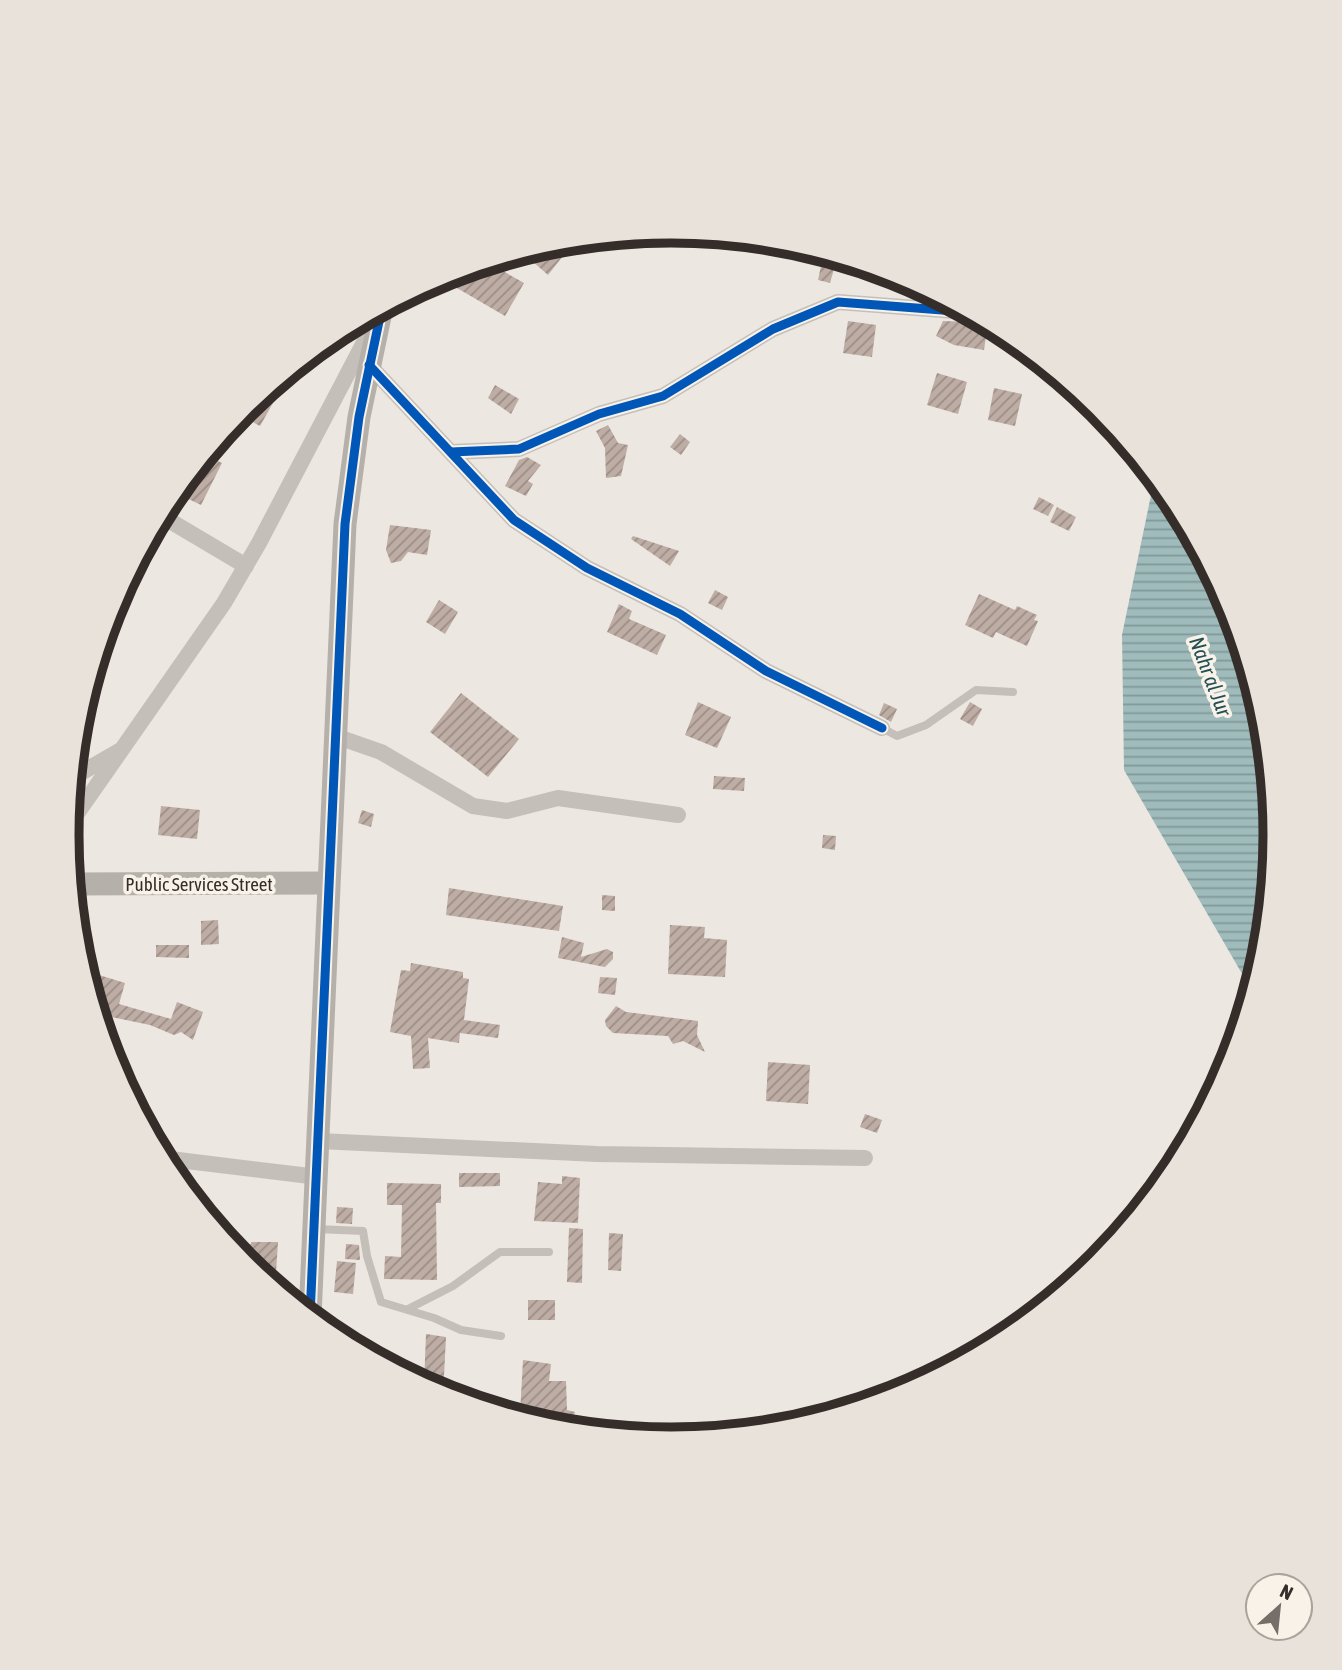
<svg xmlns="http://www.w3.org/2000/svg" width="1342" height="1670" font-family="'Asap Condensed',sans-serif">
<style>
.water{fill:url(#water-rules)}
.building{fill:url(#building-hatch)}
.lines{fill:none;stroke-linecap:round;stroke-linejoin:round}
.lane{stroke:#c5bfba;stroke-width:8}
.street{stroke:#c5bfba;stroke-width:16}
.secondary{stroke:#b6b0ab;stroke-width:23}
.cycleway-casing{stroke:#f8f2e9;stroke-width:13}
.cycleway{stroke:#0057b8;stroke-width:9}
.labels{text-anchor:middle;dominant-baseline:central;stroke-width:7;stroke-linejoin:round;paint-order:stroke}
.street-label{font-size:19px;fill:#352d29;stroke:#f8f2e9}
.water-label{font-size:21px;font-style:italic;fill:#224f54;stroke:#f8f2e9}
.rim{fill:none;stroke:#352d29;stroke-width:9}
</style>
<defs>
<pattern id="water-rules" width="6" height="5" patternUnits="userSpaceOnUse" patternTransform="scale(1.75)"><rect width="6" height="5" fill="#9fbbbb"/><path d="M0 2.5h6" fill="none" stroke="#829898"/></pattern>
<pattern id="building-hatch" width="6" height="6" patternUnits="userSpaceOnUse" patternTransform="scale(1.75)"><rect width="6" height="6" fill="#beada4"/><path d="M-1 1l2-2M0 6l6-6M5 7l2-2" fill="none" stroke="#9b8d86"/></pattern>
</defs>
<rect width="100%" height="100%" fill="#ece7e1"/>
<path class="water" d="M1155,476C1263,608 1302,829 1252,991L1124,770L1122,635Z"/>
<g class="building">
<path d="M546,244L563,256L548,275L522,252Z"/>
<path d="M487,262L524,283L505,316L438,277Z"/>
<path d="M821,266L834,269L830,283L818,280Z"/>
<path d="M977,317L988,323L984,350L954,345L936,336L943,321L968,322Z"/>
<path d="M848,321L876,325L872,357L843,353Z"/>
<path d="M292,369L260,426L238,414L244,407Z"/>
<path d="M937,373L967,382L958,414L927,405Z"/>
<path d="M495,385L519,399L511,414L488,398Z"/>
<path d="M994,388L1022,394L1015,426L988,420Z"/>
<path d="M608,425L618,443L628,445L621,476L606,478L605,448L596,431Z"/>
<path d="M680,434L690,442L681,455L670,447Z"/>
<path d="M205,455L222,463L201,505L174,492Z"/>
<path d="M527,457L541,465L528,481L533,484L526,496L505,486L519,460Z"/>
<path d="M1039,497L1054,505L1048,516L1033,509Z"/>
<path d="M1057,507L1076,517L1069,531L1050,522Z"/>
<path d="M390,525L431,530L427,555L408,552L401,561L391,563L386,550Z"/>
<path d="M633,536L679,551L670,566L631,539Z"/>
<path d="M715,590L728,597L722,610L708,603Z"/>
<path d="M979,594L1015,610L1017,606L1037,615L1034,620L1038,621L1027,646L996,632L993,638L965,625Z"/>
<path d="M439,600L458,612L445,634L426,622Z"/>
<path d="M619,604L632,611L629,619L666,635L657,655L607,632Z"/>
<path d="M461,693L519,739L488,777L430,732Z"/>
<path d="M698,702L731,717L717,748L685,735Z"/>
<path d="M970,702L982,709L973,726L960,719Z"/>
<path d="M884,703L897,709L891,722L879,715Z"/>
<path d="M714,776L745,778L744,791L713,789Z"/>
<path d="M161,806L200,810L197,839L158,835Z"/>
<path d="M362,810L374,814L371,827L358,823Z"/>
<path d="M823,835L836,836L835,850L822,848Z"/>
<path d="M449,888L563,906L559,931L446,915Z"/>
<path d="M602,895L615,896V911L602,910Z"/>
<path d="M218,920L219,944L201,945V921Z"/>
<path d="M670,925L705,927L704,938L727,940L725,977L668,974Z"/>
<path d="M562,937L584,943L581,957L607,949L613,952V959L605,967L558,958Z"/>
<path d="M156,945H189V958L156,957Z"/>
<path d="M411,963L463,972V978L469,979L464,1020L500,1025L498,1038L460,1033L459,1043L428,1038L430,1068L413,1069L411,1036L390,1032L401,970L410,971Z"/>
<path d="M99,975L125,983L119,1004L171,1019L177,1002L203,1012L193,1040L181,1032L174,1035L150,1025L97,1014L101,996L90,993L85,977L97,980Z"/>
<path d="M600,977L617,978L615,995L598,993Z"/>
<path d="M616,1006L626,1012L698,1021L697,1035L705,1052L683,1041L673,1044L668,1036L613,1033L606,1026L605,1020Z"/>
<path d="M768,1062L810,1065L808,1104L766,1101Z"/>
<path d="M865,1114L882,1120L877,1133L860,1127Z"/>
<path d="M459,1173H500V1186L459,1187Z"/>
<path d="M562,1176L580,1178L578,1223L534,1221L538,1182L562,1184Z"/>
<path d="M387,1183L441,1184V1203H436L437,1280L384,1279L385,1256L401,1257L402,1205H387Z"/>
<path d="M337,1207L353,1208L352,1224L336,1223Z"/>
<path d="M569,1228L583,1229L582,1283L567,1282Z"/>
<path d="M609,1233L623,1234L621,1271L608,1270Z"/>
<path d="M251,1242H278L275,1288L262,1278L264,1264L245,1263L227,1243L251,1244Z"/>
<path d="M346,1244L359,1245L360,1260L345,1259Z"/>
<path d="M337,1261L356,1263L353,1294L334,1292Z"/>
<rect x="528" y="1300" width="27" height="20"/>
<path d="M426,1334L446,1337L443,1395L424,1385Z"/>
<path d="M523,1360L551,1364L549,1381H566L567,1410L575,1412L571,1425L551,1424L520,1414Z"/>
</g>
<g class="lines">
<g class="lane">
<path d="M882,728L897,736L926,725L976,690L1013,692"/>
<path d="M317,1229L363,1231L367,1256L381,1302L434,1318L461,1330L501,1336"/>
<path d="M408,1309L453,1286L500,1252H549"/>
</g>
<g class="street">
<path d="M369,365L514,520L587,568L680,614L766,671L882,728"/>
<path d="M451,452L519,449L599,414L663,396L773,329L838,302L968,312"/>
<path d="M160,515L246,566"/>
<path d="M338,737L381,752L473,806L507,811L558,798L678,815"/>
<path d="M72,778L121,750"/>
<path d="M67,828L224,603L259,543L371,329"/>
<path d="M319,1141L597,1154L865,1158"/>
<path d="M162,1158L318,1177"/>
</g>
<g class="secondary">
<path d="M71,884L327,883"/>
<path d="M310,1317L345,524L359,417L382,307"/>
</g>
<defs>
<g id="cycleway">
<path d="M369,365L514,520L587,568L680,614L766,671L882,728"/>
<path d="M451,452L519,449L599,414L663,396L773,329L838,302L968,312"/>
<path d="M310,1317L345,524L359,417L382,307"/>
</g>
</defs>
<use href="#cycleway" class="cycleway-casing"/>
<use href="#cycleway" class="cycleway"/>
</g>
<g class="labels">
<g class="street-label">
<text x="199" y="884">Public Services Street</text>
</g>
<g class="water-label">
<text transform="translate(1211 676) rotate(69)">Nahr al Jur</text>
</g>
</g>
<path d="M0 0H1342V1670H0ZM79 835a592 592 0 1 1 1184 0a592 592 0 1 1-1184 0Z" fill="#e8e2da" fill-rule="evenodd"/>
<path class="rim" d="M79 835a592 592 0 1 1 1184 0a592 592 0 1 1-1184 0Z"/>
<g transform="translate(1279 1607) rotate(27)"><circle r="33" fill="#f8f2e9" stroke="#aaa39c" stroke-width="2"/>
<path d="M0-5L12 26L0 18L-12 26Z" fill="#756e69"/>
<text y="-10" font-size="19" font-weight="bold" text-anchor="middle" fill="#352d29">N</text>
</g>
</svg>
